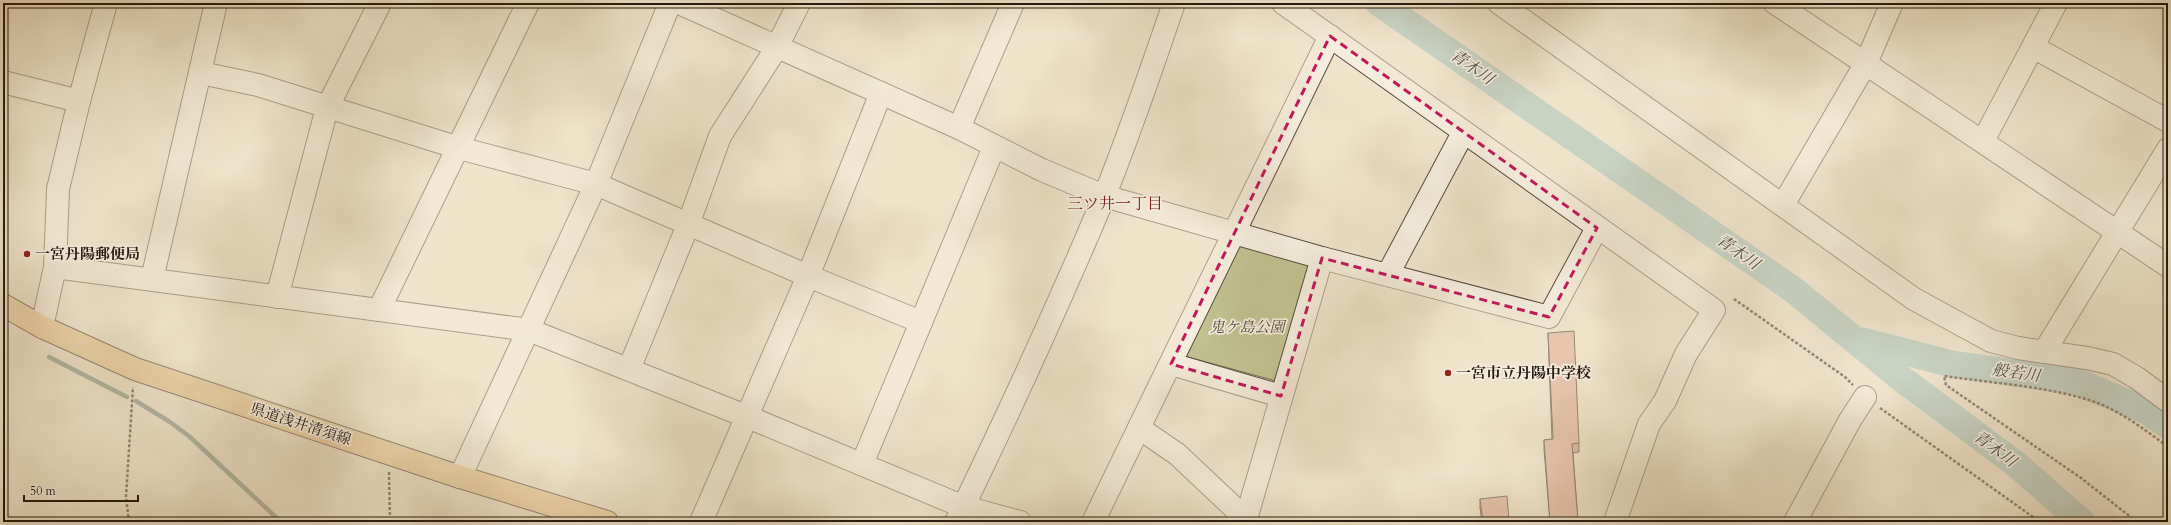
<svg xmlns="http://www.w3.org/2000/svg" width="2171" height="525" font-family="Cardo,'Noto Serif JP',serif">
<style>
.green{fill:#c1c191;stroke:#746c4f}
.lines{fill:none;stroke-linecap:round;stroke-linejoin:round}
.stream{stroke:#6c7c74;stroke-width:4.5}
.river{stroke:#9abeb9;stroke-width:27}
.minor-casing{stroke:#5a4b3c;stroke-width:24}
.major-casing{stroke:#28180d;stroke-width:24}
.path{stroke:#28180d;stroke-width:2.5;stroke-dasharray:3 2;stroke-linecap:butt}
.minor{stroke:#f5eddd;stroke-width:22}
.major{stroke:#e8c285;stroke-width:22}
.wall{fill:#be8a7b;stroke:#28180d}
.building{fill:#dda18f;stroke:#28180d}
.marked{fill:none;stroke:#c2185b;stroke-width:3;stroke-dasharray:8 5;stroke-linejoin:round}
.poi-dot{fill:#8f2418;stroke:#f5eddd;stroke-width:1.5}
.labels{text-anchor:middle;dominant-baseline:central;stroke-width:3.5;stroke-linejoin:round;paint-order:stroke}
.poi-label{font-size:15px;font-weight:bold;fill:#28180d;stroke:#f5eddd;text-anchor:start}
.park-label{font-size:15px;font-style:italic;fill:#564b35;stroke:#f5eddd}
.street-label{font-size:15px;fill:#28180d;stroke:#f5eddd}
.water-label{font-size:16px;font-style:italic;fill:#505249;stroke:#f5eddd}
.neighbourhood-label{font-size:16px;fill:#7a1f14;stroke:#f5eddd}
</style>
<rect width="100%" height="100%" fill="#efe3ca"/>
<filter id="stains"><feTurbulence type="fractalNoise" baseFrequency=".005" numOctaves="4"/><feColorMatrix values="0 0 0 0 .2 0 0 0 0 .09 0 0 0 0 .02 0 0 0 .5 -.17"/></filter>
<radialGradient id="worn" r=".72"><stop offset=".6" stop-color="#630" stop-opacity="0"/><stop offset="1" stop-color="#630" stop-opacity=".3"/></radialGradient>
<path class="green" d="M1239,245L1311,266L1276,381L1184,356Z"/>
<g class="lines">
<g class="stream">
<path d="M49,357L127,397"/>
<path d="M136,401L170,422L190,437L281,522"/>
</g>
<g class="river">
<path d="M1379,3L1795,291L1902,379L2017,465L2082,522"/>
<path d="M1863,341L1952,364L2078,382L2147,411L2168,426"/>
</g>
<defs>
<g id="minor">
<path d="M679,3L959,128L1042,170L1104,196L1322,258L1549,317L1597,228"/>
<path d="M1283,3L1714,310L1686,354L1665,401L1649,424L1615,522"/>
<path d="M1499,3L1914,299L1991,341L2018,348L2087,358L2113,364L2137,378L2168,401"/>
<path d="M1775,3L2168,266"/>
<path d="M2033,47L2168,121"/>
<path d="M201,73L258,85L459,148L596,184L808,276L921,322"/>
<path d="M3,82L79,101"/>
<path d="M959,128L1013,3"/>
<path d="M1983,141L2056,3"/>
<path d="M1783,205L1866,63L1892,3"/>
<path d="M55,267L529,330L748,417L964,507L1020,522"/>
<path d="M1388,274L1463,133"/>
<path d="M152,279L216,3"/>
<path d="M277,297L327,108L380,3"/>
<path d="M379,310L528,3"/>
<path d="M42,327L55,267L58,189L79,101L106,3"/>
<path d="M2044,352L2168,149"/>
<path d="M1171,364L1281,396"/>
<path d="M629,369L688,225L720,136L777,47L799,3"/>
<path d="M1139,428L1177,454L1246,519L1322,258"/>
<path d="M862,464L994,147"/>
<path d="M460,477L596,184L670,3"/>
<path d="M701,522L808,276L881,93"/>
<path d="M956,522C1008,415 1058,306 1104,197C1130,133 1152,68 1174,3"/>
<path d="M1093,522L1330,36"/>
<path d="M1795,522L1850,420L1865,397"/>
</g>
<path id="major" d="M3,305L42,327L135,369L460,477L607,522"/>
</defs>
<use href="#minor" class="minor-casing"/>
<use href="#major" class="major-casing"/>
<g class="path">
<path d="M1734,299L1845,377L1853,385"/>
<path d="M1880,408L2040,522"/>
<path d="M389,472L390,522"/>
<path d="M129,522L126,497L133,387"/>
<path d="M2137,522L2081,478L1946,385L1944,376C1992,383 2043,386 2089,400C2118,409 2144,429 2168,447"/>
</g>
<use href="#minor" class="minor"/>
<use href="#major" class="major"/>
</g>
<g class="wall">
<path d="M1548,333L1579,443V452L1573,453L1578,522H1550L1544,449V440L1552,439Z"/>
<path d="M1480,499L1509,522H1482L1480,508Z"/>
</g>
<g class="building">
<path d="M1574,331L1579,443L1572,444L1578,522H1550L1544,440L1553,439L1548,333Z"/>
<path d="M1507,496L1509,522H1483L1480,499Z"/>
</g>
<path d="M0 0H2171V525H0ZM1330,36L1597,228L1549,317L1322,258L1281,396L1171,364Z" fill="#efe3ca" fill-opacity=".55" fill-rule="evenodd"/>
<path class="marked" d="M1330,36L1597,228L1549,317L1322,258L1281,396L1171,364Z"/>
<g class="poi-dot">
<circle cx="27" cy="254" r="4"/>
<circle cx="1448" cy="373" r="4"/>
</g>
<g class="labels">
<g class="poi-label">
<text x="35" y="254">一宮丹陽郵便局</text>
<text x="1456" y="373">一宮市立丹陽中学校</text>
</g>
<g class="park-label">
<text x="1247" y="327">鬼ケ島公園</text>
</g>
<g class="street-label">
<text transform="translate(301 424) rotate(18)">県道浅井清須線</text>
</g>
<g class="water-label">
<text transform="translate(1472 67) rotate(35)">青木川</text>
<text transform="translate(1738 252) rotate(35)">青木川</text>
<text transform="translate(2016 373) rotate(8)">般若川</text>
<text transform="translate(1995 449) rotate(37)">青木川</text>
</g>
<g class="neighbourhood-label">
<text x="1115" y="204">三ツ井一丁目</text>
</g>
</g>
<rect width="2171" height="525" fill="none" stroke="#efe3ca" stroke-width="16"/>
<rect x="4" y="4" width="2163" height="517" fill="none" stroke="#28180d" stroke-width="2"/>
<rect x="8" y="8" width="2155" height="509" fill="none" stroke="#28180d"/>
<path d="M24 495v6h114v-6" fill="none" stroke="#28180d" stroke-width="2"/>
<text x="30" y="495" font-size="12" fill="#28180d" stroke="#f5eddd" stroke-width="3" paint-order="stroke">50 m</text>
<rect width="100%" height="100%" filter="url(#stains)"/>
<rect width="100%" height="100%" fill="url(#worn)"/>
</svg>
